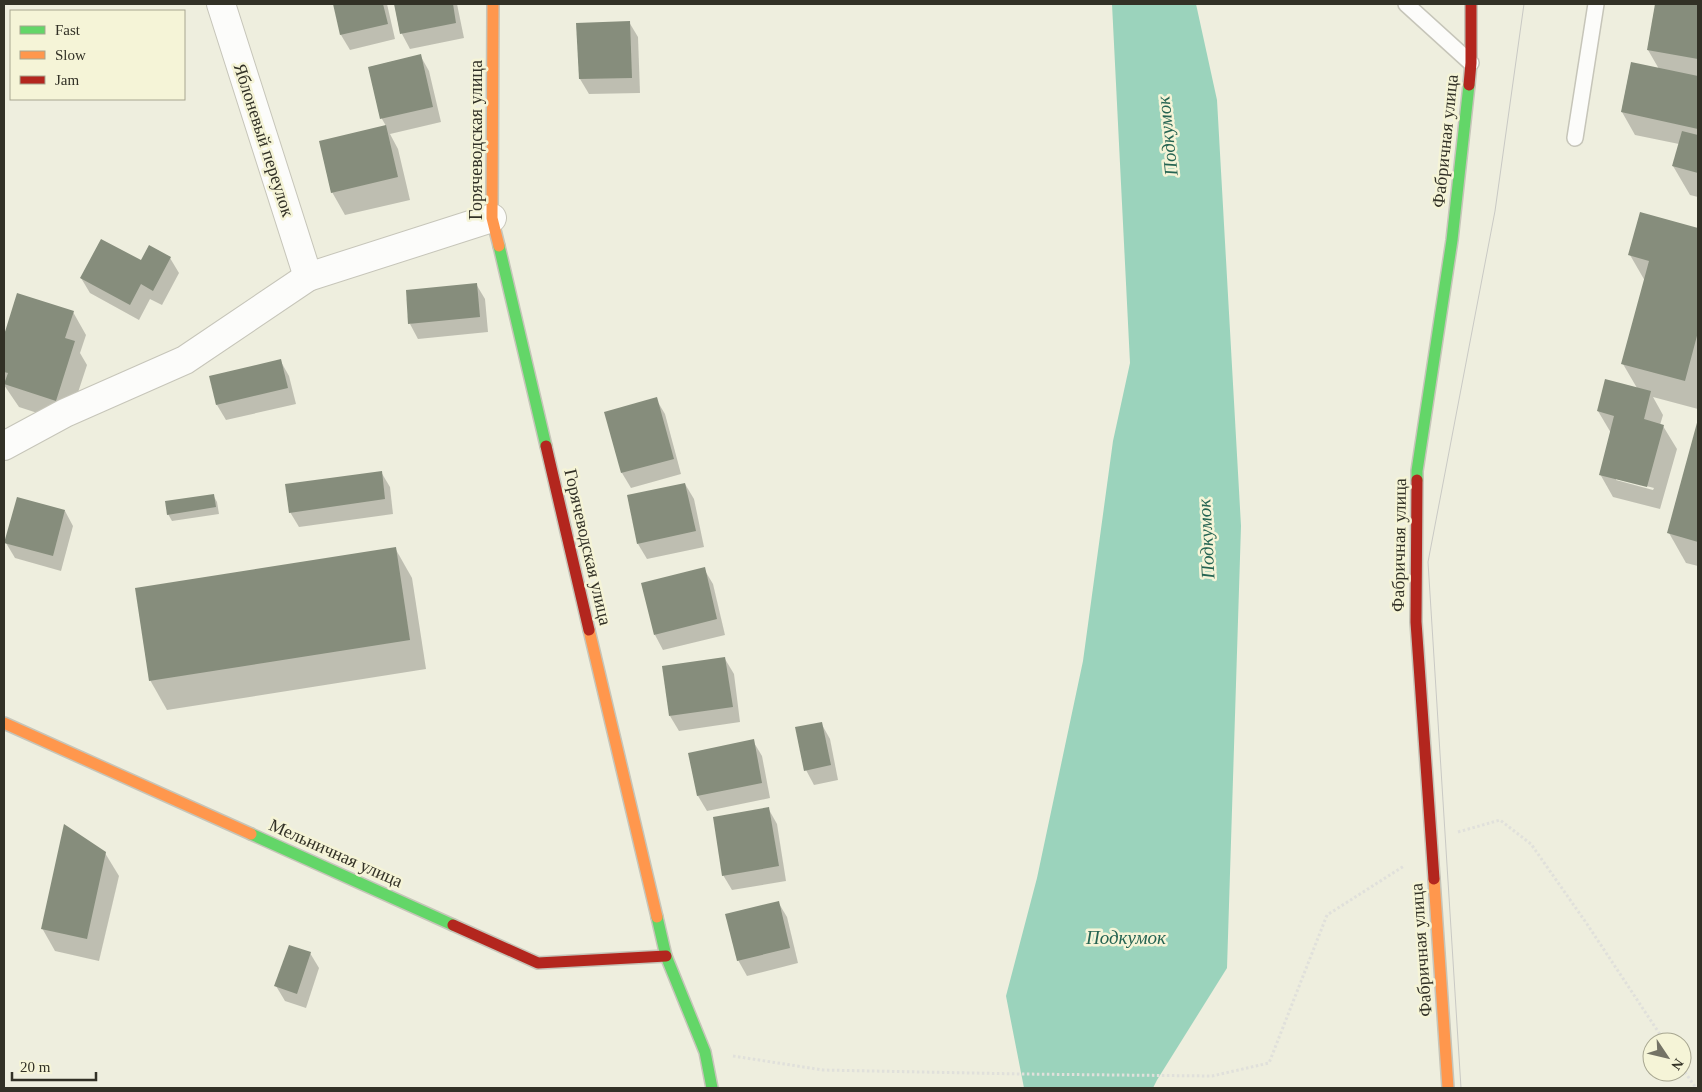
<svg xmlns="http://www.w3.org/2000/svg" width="1702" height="1092" font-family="'Times New Roman',serif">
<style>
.water{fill:#9bd3bc}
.shadow{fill:#0003;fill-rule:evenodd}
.building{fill:#868d7c}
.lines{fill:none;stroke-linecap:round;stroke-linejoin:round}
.lane-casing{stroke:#c6c5b9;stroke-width:18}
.street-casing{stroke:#c6c5b9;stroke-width:30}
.fast-casing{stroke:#c6c5b9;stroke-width:14}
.slow-casing{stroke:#c6c5b9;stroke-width:14}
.jam-casing{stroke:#c6c5b9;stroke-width:14}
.path{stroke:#e0e0db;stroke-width:3;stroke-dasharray:2.5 2.5;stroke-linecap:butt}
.lane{stroke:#fcfcfa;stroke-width:15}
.street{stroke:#fcfcfa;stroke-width:28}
.fast{stroke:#63d668;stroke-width:11}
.slow{stroke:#ff974d;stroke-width:11}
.jam{stroke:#b3261e;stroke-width:11}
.tram{stroke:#c9c9c4;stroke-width:1}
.labels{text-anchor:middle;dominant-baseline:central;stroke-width:5;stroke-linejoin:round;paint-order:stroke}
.street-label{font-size:18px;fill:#323126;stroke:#f5f4d7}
.water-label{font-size:19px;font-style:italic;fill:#256452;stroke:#f5f4d7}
</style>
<rect width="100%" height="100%" fill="#eeeede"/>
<path class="water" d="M1112,4H1196L1217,100L1241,526L1227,968L1157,1080L1153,1088H1024L1006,996L1037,878L1083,661L1113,441L1130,363Z"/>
<g class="shadow">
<path d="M334,4H387L395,39L350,50L341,35Z"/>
<path d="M395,4H457L464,38L410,49L402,34Z"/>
<path d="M1657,4H1698V197L1690,195L1673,166L1679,144L1635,135L1622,112L1659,69L1648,50Z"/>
<path d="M629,22L638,37L640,93L589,94L580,79L578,24Z"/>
<path d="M420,55L429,71L441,122L390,134L398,149L410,200L345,215L332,192L386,126L382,119L370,67Z"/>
<path d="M1640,214L1698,229V409L1653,397L1663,415L1660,425L1663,426L1677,449L1660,509L1613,497L1600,474L1611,433L1598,411L1637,388L1623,364L1645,281L1630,255ZM1616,478L1654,488L1653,490L1616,480Z"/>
<path d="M170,258L179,273L162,305L150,299L139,320L90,293L81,278L141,262Z"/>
<path d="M476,284L485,299L488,332L418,339L410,324Z"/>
<path d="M18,295L73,312L86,335L80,353L87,365L68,423L19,407L4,385V339Z"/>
<path d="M280,360L289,376L296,404L226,420L217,405L211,377Z"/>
<path d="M656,399L665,414L681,474L631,488L622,473Z"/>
<path d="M1698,422V566L1686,563L1669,533Z"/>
<path d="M381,472L390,487L393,514L299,527L290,512Z"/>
<path d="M685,484L694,499L704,547L647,559L638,544Z"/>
<path d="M213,495L217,502L219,514L172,521L168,514Z"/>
<path d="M65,511L73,526L61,571L15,558L6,543Z"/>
<path d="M395,548L412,578L426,669L167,710L150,680Z"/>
<path d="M704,569L713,584L725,635L663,650L655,635Z"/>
<path d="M725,659L734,674L740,722L679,731L670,716Z"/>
<path d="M821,723L830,739L838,780L814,785L806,770Z"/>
<path d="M753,741L762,756L770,798L707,811L698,796L690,754Z"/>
<path d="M768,808L777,824L786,881L732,890L723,875Z"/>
<path d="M105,853L119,876L99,961L55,951L42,928Z"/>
<path d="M778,902L787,917L798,963L747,976L738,960Z"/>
<path d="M310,953L319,968L306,1008L285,1001L276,986Z"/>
</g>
<g class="building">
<path d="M333,4H383L388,24L340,35Z"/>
<path d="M394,4H453L456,23L400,34Z"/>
<path d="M1655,4H1698V59L1647,50Z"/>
<path d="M630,21L632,78L579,79L576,23Z"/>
<path d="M421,54L433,107L380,119L368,67Z"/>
<path d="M1631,62L1698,76V129L1621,112Z"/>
<path d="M386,125L398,177L331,193L319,141Z"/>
<path d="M1682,131L1698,135V173L1672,166Z"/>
<path d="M1640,212L1698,228V332L1685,381L1621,364L1649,261L1628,255Z"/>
<path d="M101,239L141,260L149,245L171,257L153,291L141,284L130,305L80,278Z"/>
<path d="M477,283L480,317L408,324L406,290Z"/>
<path d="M17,293L74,311L65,338L75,341L56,401L4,384L8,373L4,372V335Z"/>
<path d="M281,359L288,388L216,405L209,376Z"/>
<path d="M1605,379L1651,391L1644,419L1664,425L1647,487L1599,475L1614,416L1597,411Z"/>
<path d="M657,397L674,459L621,473L604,412Z"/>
<path d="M1698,419V542L1667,533Z"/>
<path d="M382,471L385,499L289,513L285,484Z"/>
<path d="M685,483L696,531L637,544L627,495Z"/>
<path d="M214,494L216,507L167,515L165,501Z"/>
<path d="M17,497L65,510L53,556L4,543Z"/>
<path d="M396,547L410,640L149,681L135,588Z"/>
<path d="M705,567L717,619L654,635L641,583Z"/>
<path d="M725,657L733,707L669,716L662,666Z"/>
<path d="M822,722L831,765L804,771L795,727Z"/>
<path d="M754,739L762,783L697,796L688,753Z"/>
<path d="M769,807L779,866L722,876L713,817Z"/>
<path d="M64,824L106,852L87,939L41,929Z"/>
<path d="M779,901L790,948L737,961L725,914Z"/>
<path d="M289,945L311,952L297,994L274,986Z"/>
</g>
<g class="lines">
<defs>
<g id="lane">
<path d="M1406,4L1471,63"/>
<path d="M1575,138L1596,4"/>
</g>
<g id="street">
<path d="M221,4L308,277"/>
<path d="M4,446L65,413L185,360L308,277L492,218"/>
</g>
<g id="fast">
<path d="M499,246L546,446"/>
<path d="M1417,480V471L1452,240L1469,85"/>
<path d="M251,834L453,925"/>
<path d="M657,917L666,956L705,1052L712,1088"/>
</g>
<g id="slow">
<path d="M493,4L492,218L499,246"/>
<path d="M589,630L657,917"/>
<path d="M4,723L251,834"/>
<path d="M1434,879L1448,1088"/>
</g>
<g id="jam">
<path d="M1469,85L1471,63V4"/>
<path d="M546,446L589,630"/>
<path d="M1417,480L1416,622L1434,879"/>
<path d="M453,925L538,963L666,956"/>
</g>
</defs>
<use href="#lane" class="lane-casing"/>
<use href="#street" class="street-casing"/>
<use href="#fast" class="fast-casing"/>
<use href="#slow" class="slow-casing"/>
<use href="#jam" class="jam-casing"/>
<g class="path">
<path d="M1458,832L1500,820L1531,844L1587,924L1665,1042"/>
<path d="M733,1056L823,1070L1021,1074L1212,1076L1269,1063L1327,915L1404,866"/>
<path d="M1682,1068L1696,1088"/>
</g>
<use href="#lane" class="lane"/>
<use href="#street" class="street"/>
<use href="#fast" class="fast"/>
<use href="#slow" class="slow"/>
<use href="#jam" class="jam"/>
<path class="tram" d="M1461,1088L1428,562L1495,211L1524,4"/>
</g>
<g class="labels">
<g class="street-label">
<text transform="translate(264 140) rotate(72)">Яблоневый переулок</text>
<text transform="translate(476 140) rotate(-90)">Горячеводская улица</text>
<text transform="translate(1445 141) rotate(-84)">Фабричная улица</text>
<text transform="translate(1399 545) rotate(-89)">Фабричная улица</text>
<text transform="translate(588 547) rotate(77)">Горячеводская улица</text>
<text transform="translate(336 853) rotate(24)">Мельничная улица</text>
<text transform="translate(1421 950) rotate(-94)">Фабричная улица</text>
</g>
<g class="water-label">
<text transform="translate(1167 136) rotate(-96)">Подкумок</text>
<text transform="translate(1206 539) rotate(-93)">Подкумок</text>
<text x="1126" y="937">Подкумок</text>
</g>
</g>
<rect width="1702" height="1092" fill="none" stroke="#323126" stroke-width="10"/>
<rect x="10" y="10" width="175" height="90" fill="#f5f4d7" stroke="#a7a690"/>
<rect x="20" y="26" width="25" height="8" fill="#63d668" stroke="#a7a690"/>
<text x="55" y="35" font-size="15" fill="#323126">Fast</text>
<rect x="20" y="51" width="25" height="8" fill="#ff974d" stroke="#a7a690"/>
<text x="55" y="60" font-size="15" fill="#323126">Slow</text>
<rect x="20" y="76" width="25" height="8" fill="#b3261e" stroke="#a7a690"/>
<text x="55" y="85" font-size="15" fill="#323126">Jam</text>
<g transform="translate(1667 1057) rotate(125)"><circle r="24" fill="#f5f4d7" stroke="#a7a690"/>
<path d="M0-4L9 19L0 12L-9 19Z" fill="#747366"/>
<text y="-8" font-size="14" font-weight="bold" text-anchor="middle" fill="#323126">N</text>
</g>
<path d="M12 1072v8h84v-8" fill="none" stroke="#323126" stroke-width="2.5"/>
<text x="20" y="1072" font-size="15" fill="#323126" stroke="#f5f4d7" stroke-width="4" paint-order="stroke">20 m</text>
</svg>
